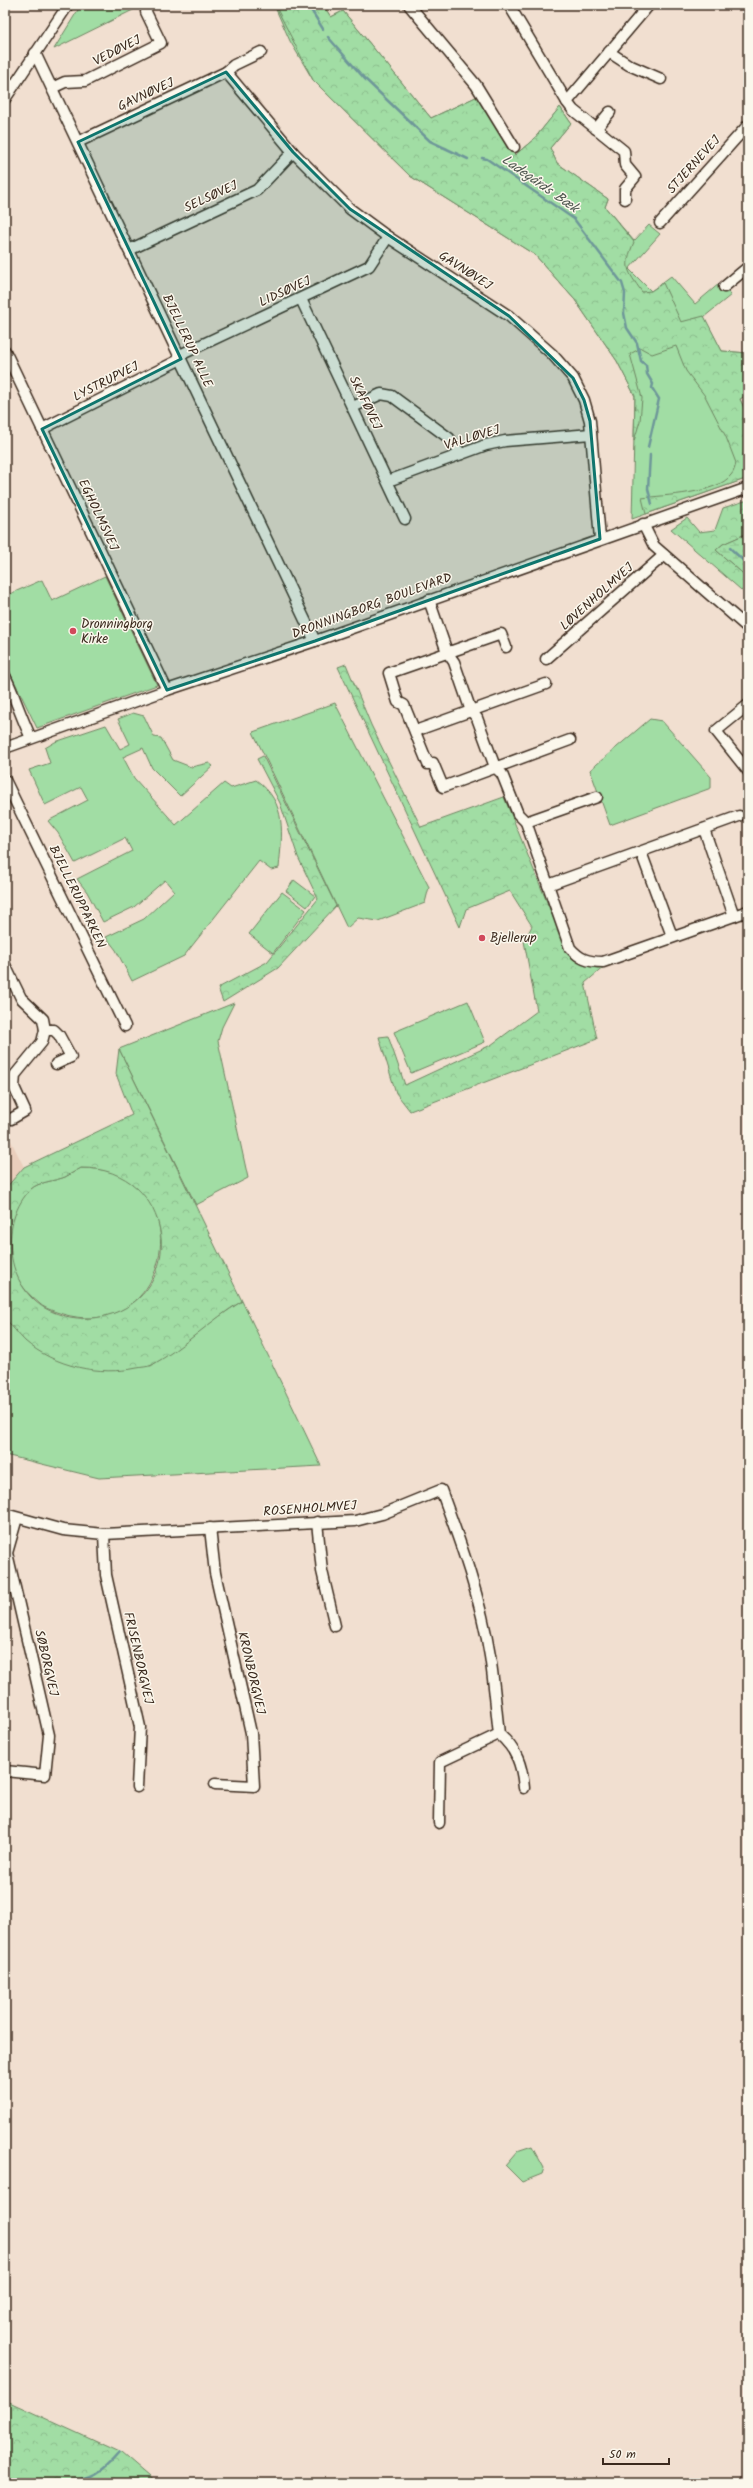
<svg xmlns="http://www.w3.org/2000/svg" width="753" height="2488" font-family="Kalam,sans-serif">
<style>
.built{fill:#eacebc}
.green{fill:#a1dda4;stroke:#6e8461}
.forest{fill:url(#forest-crowns);stroke:#6e8461;fill-rule:evenodd}
.wetland{fill:url(#wetland-marsh);stroke:#6e8461}
.lines{fill:none;stroke-linecap:round;stroke-linejoin:round}
.stream{stroke:#6e9799;stroke-width:2.5}
.minor-casing{stroke:#3b2a1e;stroke-width:13}
.minor{stroke:#fbf7ec;stroke-width:10}
.marked{fill:#0f766e;fill-opacity:0.2;stroke:#0f766e;stroke-width:3;stroke-linejoin:round}
.poi-dot{fill:#d1495b;stroke:#fbf7ec;stroke-width:1.5}
.labels{text-anchor:middle;dominant-baseline:central;stroke-width:3;stroke-linejoin:round;paint-order:stroke}
.street-label{font-size:13px;fill:#3b2a1e;stroke:#fbf7ec}
.poi-label{font-size:13px;fill:#3b2a1e;stroke:#fbf7ec;text-anchor:start}
.water-label{font-size:14px;font-style:italic;fill:#505851;stroke:#fbf7ec}
</style>
<defs>
<pattern id="forest-crowns" width="20" height="18" patternUnits="userSpaceOnUse"><rect width="20" height="18" fill="#a1dda4"/><path d="M2 6a3 3 0 1 1 6 0M12 15a3 3 0 1 1 6 0" fill="none" stroke="#8cbe8d"/></pattern>
<pattern id="wetland-marsh" width="20" height="14" patternUnits="userSpaceOnUse"><rect width="20" height="14" fill="#a1dda4"/><path d="M1 5h8M5 5V1M11 12h8M15 12V8" fill="none" stroke="#8cbe8d"/></pattern>
</defs>
<rect width="100%" height="100%" fill="#f1dfd0"/>
<filter id="ink" filterUnits="userSpaceOnUse"><feTurbulence type="fractalNoise" baseFrequency=".025" numOctaves="2"/><feDisplacementMap in="SourceGraphic" scale="8" xChannelSelector="R" yChannelSelector="G"/><feConvolveMatrix kernelMatrix="1 2 1 2 8 2 1 2 1" color-interpolation-filters="sRGB"/></filter>
<g filter="url(#ink)">
<path class="built" d="M5,1129L24,1167L5,1189Z"/>
<g class="green">
<path d="M81,5H143L54,49Z"/>
<path d="M274,5H323L331,17L343,11L431,118L478,96L515,155L534,139L560,107L571,123L550,148L557,163L608,199L605,207L634,241L649,225L660,234L629,269L651,291L671,276L695,304L720,283L731,295L704,317L722,351L748,353V394L740,399L748,417V478L632,519L635,396L617,361L575,300L535,255L410,176L313,80L290,41Z"/>
<path d="M105,576L157,685L37,728L5,662V596L42,580L52,601Z"/>
<path d="M335,703L429,887L425,903L378,921L358,918L347,928L253,732Z"/>
<path d="M133,713L144,716L154,737L161,738L173,760L191,767L209,763L213,766L180,796L152,768L143,748L123,757L134,778L176,825L224,783L231,788L256,780C288,803 282,834 279,868L271,870L259,861L184,956L132,981L116,950L106,937L144,919L174,891L165,880L134,907L103,922L87,892L77,879L132,851L125,838L75,863L58,833L48,821L88,800L81,787L45,805L29,770L50,763L45,748L55,742L106,725L120,749L130,744L118,719Z"/>
<path d="M650,719L662,721L711,777V788L610,825L590,770Z"/>
<path d="M294,880L315,896L307,907L286,891Z"/>
<path d="M282,892L306,910L273,953L249,934Z"/>
<path d="M468,1001L485,1042L411,1073L394,1032Z"/>
<path d="M234,1003L222,1027L218,1041L248,1178L196,1205L119,1049Z"/>
<path d="M81,1168C208,1167 173,1364 46,1308C41,1306 37,1301 32,1297C2,1269 1,1217 31,1189C38,1182 55,1181 65,1177C70,1174 76,1171 81,1168Z"/>
<path d="M242,1301L321,1466L99,1478L5,1455V1318L25,1341L151,1366C181,1344 211,1321 242,1301Z"/>
<path d="M532,2146L544,2168L542,2174L522,2182L505,2165L517,2151Z"/>
</g>
<g class="forest">
<path d="M275,5H323L331,17L343,11L431,118L478,96L515,155L534,139L560,107L571,123L550,148L557,163L608,199L605,207L634,242C623,268 627,270 642,292L651,291L663,283L681,322L704,316L722,351L748,353V394L740,399L748,417V478L646,514L642,498C664,495 717,494 731,475C734,472 735,467 736,463L726,437L705,396L686,371L676,346L652,354L641,348L630,354L642,398L640,421L634,441L635,396L617,361L575,300L535,255L410,176L313,80Z"/>
<path d="M748,500V533L723,544L716,550L748,578V596L671,529L687,518L699,532L715,530L723,508Z"/>
<path d="M346,664L371,725L421,827L504,797L567,951C580,963 587,967 605,966L585,983L597,1039L410,1111L396,1093L379,1037L388,1036L405,1085L491,1045L537,1011L524,941L532,926L510,891L466,909L460,927L338,667Z"/>
<path d="M263,756L336,906L278,968L223,1002L218,988L267,962L318,899L298,857L280,803L257,759Z"/>
<path d="M119,1049L242,1301C211,1320 184,1347 152,1365C148,1367 142,1367 137,1368C100,1376 55,1367 25,1341C18,1334 11,1325 5,1318V1189L24,1167L132,1115L116,1074ZM81,1168C175,1167 191,1294 105,1316C84,1321 62,1318 43,1307C4,1282 0,1220 31,1189C38,1182 55,1181 65,1177C70,1174 76,1171 81,1168Z"/>
<path d="M5,2400L121,2453L156,2483H5Z"/>
</g>
<path class="wetland" d="M748,533V578L716,550L723,544Z"/>
<g class="lines">
<g class="stream">
<path d="M308,5L323,29"/>
<path d="M328,37L364,78L430,141L468,159"/>
<path d="M482,158L487,159L574,219L622,283L625,293L624,313L627,328L637,343L641,361L646,365L647,374L653,384L652,388L659,399L648,447"/>
<path d="M650,455L648,489L652,504"/>
<path d="M730,548L748,565"/>
<path d="M66,2483C93,2477 101,2474 119,2453"/>
</g>
<defs>
<g id="minor">
<path d="M409,5L476,85L514,147"/>
<path d="M509,5L567,102"/>
<path d="M609,52L629,65L661,79"/>
<path d="M35,53L315,641"/>
<path d="M226,72L234,65L261,52"/>
<path d="M52,88L65,82L85,81L161,43L146,12"/>
<path d="M5,99L68,5"/>
<path d="M596,129L610,112"/>
<path d="M78,142L226,72L293,152L350,209L388,237L509,316L552,354L573,378L584,400L590,421L600,539"/>
<path d="M625,199V189L635,177L625,165L624,151L573,110L567,102L649,5"/>
<path d="M660,223L748,125"/>
<path d="M129,250L257,190L293,152"/>
<path d="M724,287L748,267"/>
<path d="M301,299L405,519"/>
<path d="M5,351L167,690"/>
<path d="M180,355L369,266L388,237"/>
<path d="M353,407L381,394L392,396L449,438L461,454"/>
<path d="M42,429L181,359"/>
<path d="M388,481L486,445L505,441L591,434"/>
<path d="M643,524L654,546L748,628"/>
<path d="M429,600L447,652L454,662L471,711L477,718L495,767L502,774L518,814L526,822L570,948C580,959 587,962 603,962L748,911"/>
<path d="M506,647L501,634L389,673L398,702L404,705L428,764L433,763L443,787L570,740"/>
<path d="M546,659L664,555"/>
<path d="M5,676C15,697 21,717 31,738"/>
<path d="M748,705L716,731L748,771"/>
<path d="M415,731L546,684"/>
<path d="M5,748L167,690L315,641L748,488"/>
<path d="M5,780L125,1026"/>
<path d="M526,822L597,797"/>
<path d="M704,829L734,916"/>
<path d="M641,852L672,936"/>
<path d="M548,885L739,816"/>
<path d="M5,965L21,998L43,1019L45,1030L42,1042L15,1075L14,1087L25,1111L11,1119"/>
<path d="M45,1030H54L59,1035L71,1057L56,1064"/>
<path d="M5,1514L63,1530L104,1534L355,1521L382,1514L441,1490C461,1544 481,1599 490,1656C494,1682 496,1708 499,1734C517,1750 522,1765 524,1788"/>
<path d="M317,1522L322,1571L335,1626"/>
<path d="M210,1528L215,1573L251,1733L254,1786L215,1784"/>
<path d="M104,1534L106,1575L140,1727L137,1787"/>
<path d="M5,1771L45,1775L49,1735L7,1553L17,1518"/>
<path d="M439,1823L440,1762L499,1734"/>
</g>
</defs>
<use href="#minor" class="minor-casing"/>
<use href="#minor" class="minor"/>
</g>
</g>
<path class="marked" d="M226,72L293,152L350,209L509,316L573,378L584,400L590,421L600,539L315,641L167,690L42,429L181,359L78,142Z"/>
<g class="poi-dot">
<circle cx="73" cy="631" r="4"/>
<circle cx="482" cy="938" r="4"/>
</g>
<g class="labels">
<g class="street-label">
<text transform="translate(117 51) rotate(-27)">VEDØVEJ</text>
<text transform="translate(146 95) rotate(-25)">GAVNØVEJ</text>
<text transform="translate(694 165) rotate(-48)">STJERNEVEJ</text>
<text transform="translate(211 197) rotate(-25)">SELSØVEJ</text>
<text transform="translate(465 271) rotate(33)">GAVNØVEJ</text>
<text transform="translate(285 292) rotate(-25)">LIDSØVEJ</text>
<text transform="translate(187 341) rotate(65)">BJELLERUP ALLE</text>
<text transform="translate(106 382) rotate(-27)">LYSTRUPVEJ</text>
<text transform="translate(365 403) rotate(64)">SKAFØVEJ</text>
<text transform="translate(472 438) rotate(-17)">VALLØVEJ</text>
<text transform="translate(98 515) rotate(65)">EGHOLMSVEJ</text>
<text transform="translate(597 597) rotate(-42)">LØVENHOLMVEJ</text>
<text transform="translate(372 606) rotate(-20)">DRONNINGBORG BOULEVARD</text>
<text transform="translate(77 897) rotate(64)">BJELLERUPPARKEN</text>
<text transform="translate(310 1509) rotate(-4)">ROSENHOLMVEJ</text>
<text transform="translate(138 1658) rotate(77)">FRISENBORGVEJ</text>
<text transform="translate(46 1663) rotate(77)">SØBORGVEJ</text>
<text transform="translate(251 1673) rotate(77)">KRONBORGVEJ</text>
</g>
<g class="poi-label">
<text x="81" y="624">Dronningborg<tspan x="81" dy="15">Kirke</tspan></text>
<text x="490" y="938">Bjellerup</text>
</g>
<g class="water-label">
<text transform="translate(540 184) rotate(35)">Ladegårds Bæk</text>
</g>
</g>
<rect width="753" height="2488" fill="none" stroke="#fbf7ec" stroke-width="20"/>
<rect x="10" y="10" width="733" height="2468" fill="none" stroke="#3b2a1e" stroke-width="1.5" filter="url(#ink)"/>
<path d="M603 2458v6h66v-6" fill="none" stroke="#3b2a1e" stroke-width="2"/>
<text x="609" y="2458" font-size="12" fill="#3b2a1e" stroke="#fbf7ec" stroke-width="3" paint-order="stroke">50 m</text>
</svg>
